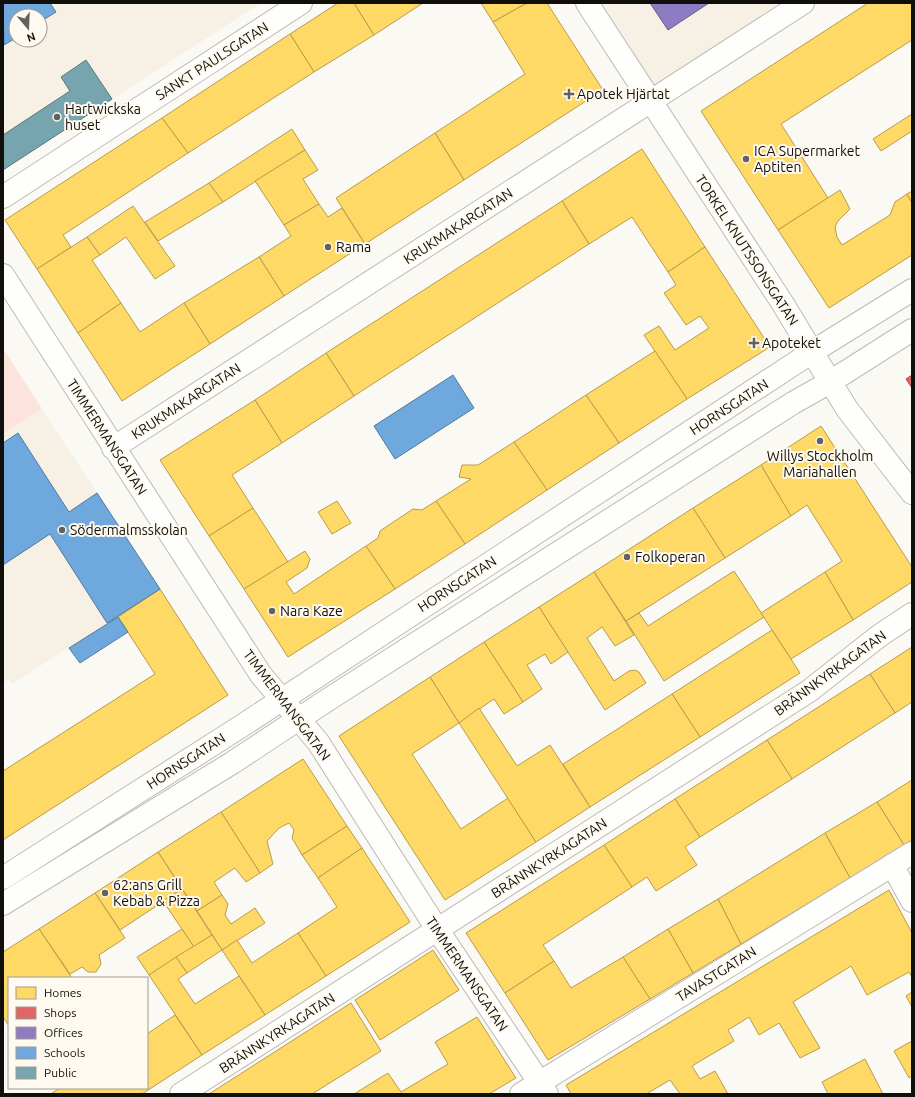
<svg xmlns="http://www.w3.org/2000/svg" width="915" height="1097" font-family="Ubuntu,sans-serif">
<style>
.built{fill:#f6f1e4;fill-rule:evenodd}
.green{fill:#fce4dd}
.homes{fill:#ffd966;stroke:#b89c4b}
.shops{fill:#e06666;stroke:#a24c4b}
.offices{fill:#8e7cc3;stroke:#685b8c}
.schools{fill:#6fa8dc;stroke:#537a9d}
.public{fill:#76a5af;stroke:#58787e}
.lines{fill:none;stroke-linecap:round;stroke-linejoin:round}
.minor-casing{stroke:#bcbbb6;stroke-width:24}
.tertiary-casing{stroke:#bcbbb6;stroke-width:24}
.minor{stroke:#fefefd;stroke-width:22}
.tertiary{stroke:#fefefd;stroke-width:22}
.poi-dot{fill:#63615d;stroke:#fefaf0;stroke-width:1.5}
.labels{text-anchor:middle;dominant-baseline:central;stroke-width:4;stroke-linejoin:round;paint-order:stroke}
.street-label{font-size:14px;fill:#110f0b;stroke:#fefaf0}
.poi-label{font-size:14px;fill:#110f0b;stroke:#fefaf0;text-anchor:start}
</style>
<rect width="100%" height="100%" fill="#faf9f4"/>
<g class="built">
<path d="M3,3H261L3,170ZM16,16H40V40H16Z"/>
<path d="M590,3H797L651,98Z"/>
<path d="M42,409L160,589L12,684L9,679L3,683V434Z"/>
</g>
<path class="green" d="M3,348L42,409L3,434Z"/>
<g class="homes">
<path d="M338,3H354L374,35L314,72L290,34Z"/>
<path d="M354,3H423L374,35Z"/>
<path d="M481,3H527L493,22Z"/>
<path d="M527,3H547L603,90L464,180L435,133L525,74L493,22Z"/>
<path d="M868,3H912V40L781,124L828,198L778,230L701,111Z"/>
<path d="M290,34L314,72L188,153L162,118Z"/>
<path d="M912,114V131L881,151L873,139Z"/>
<path d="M162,118L188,153L63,235L71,247L37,269L5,220Z"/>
<path d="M292,129L305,150L223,202L209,183Z"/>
<path d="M435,133L464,180L365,244L336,198Z"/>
<path d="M642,149L705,247L668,272L632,217L589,244L562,201Z"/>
<path d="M305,150L318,170L303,179L319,204L284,225L255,181Z"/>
<path d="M209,183L223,202L158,241L145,222Z"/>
<path d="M840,190L850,209L838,221L835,227L837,237L842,245L890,215L895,202L907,194L912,203V255L829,308L778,230Z"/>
<path d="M912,191V203L907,194Z"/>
<path d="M562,201L589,244L354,396L326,353Z"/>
<path d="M319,204L328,217L342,208L365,244L284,296L259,257L291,236L284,225Z"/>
<path d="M133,206L175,266L155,279L126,237L100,255L87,237Z"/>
<path d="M87,237L100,255L92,260L121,303L78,333L37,269Z"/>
<path d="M705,247L770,347L687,399L644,335L659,326L675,350L709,328L700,316L686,325L664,293L676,285L668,272Z"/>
<path d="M259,257L284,296L210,344L184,303Z"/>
<path d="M121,303L140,332L184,303L210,344L122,401L78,333Z"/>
<path d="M655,351L687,399L619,443L586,395Z"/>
<path d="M326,353L354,396L282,443L255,400Z"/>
<path d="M586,395L619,443L547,490L514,442Z"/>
<path d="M255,400L282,443L232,475L253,508L209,536L160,460Z"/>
<path d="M821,426L912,567V582L853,620L825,572L842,561L807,505L791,516L761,465Z"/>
<path d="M514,442L547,490L465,544L436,501L471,479L459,477L462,465H478Z"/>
<path d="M761,465L791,516L725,558L693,508Z"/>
<path d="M337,501L351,523L332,534L318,512Z"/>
<path d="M436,501L465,544L395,589L366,546L378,538L380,531L413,509L422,510Z"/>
<path d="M253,508L288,562L244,589L209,536Z"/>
<path d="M693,508L725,558L626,621L594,572Z"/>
<path d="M366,546L395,589L288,657L244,589L305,551L310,559L307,568L286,582L294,594Z"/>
<path d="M734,571L764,617L664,681L626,621L639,613L648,626Z"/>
<path d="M594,572L634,635L615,646L602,627L587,638L614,681L629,671L635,670L639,672L646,683L605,710L539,607Z"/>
<path d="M825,572L853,620L791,659L761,613Z"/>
<path d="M160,589L228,695L3,840V771L155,674L118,617Z"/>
<path d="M539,607L568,652L551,664L545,654L527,665L542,689L523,702L484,642Z"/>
<path d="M772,630L800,673L700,737L672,694Z"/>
<path d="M484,642L523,702L504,714L494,699L459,723L430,677Z"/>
<path d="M912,647V702L895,713L870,674Z"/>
<path d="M870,674L895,713L792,779L767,740Z"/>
<path d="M430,677L459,723L412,754L461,829L508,798L536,842L445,900L339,736Z"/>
<path d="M672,694L700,737L590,807L563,764Z"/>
<path d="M479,708L517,766L550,745L590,807L536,842L459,723Z"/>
<path d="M767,740L792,779L700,837L675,799Z"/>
<path d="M303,759L347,826L302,855L292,838L294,830L289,823L279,828L267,841L273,864L260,873L221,812Z"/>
<path d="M912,780V840L904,845L877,802Z"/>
<path d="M675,799L700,837L685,847L697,865L656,891L647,877L632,887L604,845Z"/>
<path d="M877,802L904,845L850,878L825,833Z"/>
<path d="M221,812L260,873L246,882L235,868L214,882L222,895L197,911L158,852Z"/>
<path d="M347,826L362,848L318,878L302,855Z"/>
<path d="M825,833L850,878L741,944L718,899Z"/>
<path d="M604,845L632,887L543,945L554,961L505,993L466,933Z"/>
<path d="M362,848L410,922L326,976L298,933L337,907L318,878Z"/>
<path d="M158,852L182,889L120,930L95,893Z"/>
<path d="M182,889L212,935L194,947L163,901Z"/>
<path d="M889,890L912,933V977L909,972L867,995L851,966L793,1002L820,1048L800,1058L779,1023L759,1035L749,1017L728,1030L734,1041L692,1066L700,1079L715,1071L728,1094H680L670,1080L646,1094H571L566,1085Z"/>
<path d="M95,893L125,938L99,955L101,964L96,972H88L82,967L70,974L39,929Z"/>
<path d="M222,895L228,904L225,915L231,924L255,908L265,923L222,950L197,911Z"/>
<path d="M718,899L741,944L693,973L668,929Z"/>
<path d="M39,929L72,978H9V1026L3,1017V952Z"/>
<path d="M182,929L194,947L149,975L137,957Z"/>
<path d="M668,929L693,973L650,999L623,957Z"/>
<path d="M298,933L326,976L265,1015L222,950L237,940L252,963Z"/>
<path d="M212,935L222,950L187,973L176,957Z"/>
<path d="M433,950L459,990L380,1040L355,1000Z"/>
<path d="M176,957L187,973L178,979L195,1004L239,976L265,1015L202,1055L149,975Z"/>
<path d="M623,957L650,999L548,1060L505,993L554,961L571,988Z"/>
<path d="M912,992V1007L906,996Z"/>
<path d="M351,1003L381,1051L312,1094H209Z"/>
<path d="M175,1015L202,1055L142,1094H53L52,1093L60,1088H147V1034Z"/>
<path d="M477,1017L516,1078L489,1094H354L388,1073L401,1092L448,1064L435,1042Z"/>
<path d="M912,1041V1076L909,1078L894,1051Z"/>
<path d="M865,1059L883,1094H828L822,1082Z"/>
</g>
<path class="shops" d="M912,375V388L906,379Z"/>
<path class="offices" d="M650,3H709L668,30Z"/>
<g class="schools">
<path d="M3,3H50L56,12L40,22V16H16V38L4,45Z"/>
<path d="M453,375L474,408L395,459L374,426Z"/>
<path d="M18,433L69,512L97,493L160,589L107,623L50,534L3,565V443Z"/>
<path d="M118,617L128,632L80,663L69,648Z"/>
</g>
<path class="public" d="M86,60L112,99L3,170V135L70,91L61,77Z"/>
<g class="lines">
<defs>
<g id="minor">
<path d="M587,3L783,304L812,352"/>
<path d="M3,197L301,3"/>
<path d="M3,275L261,675L318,742L437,929L547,1094"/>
<path d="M113,448L803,3"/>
<path d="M892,865L912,901"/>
<path d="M181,1094L809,691L879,636L912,614"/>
<path d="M521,1094L912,853"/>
</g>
<g id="tertiary">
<path d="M812,352L847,409L912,493"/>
<path d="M3,878L240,727L812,352L912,290"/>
<path d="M3,904L232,763L329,699L793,403L830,382L912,330"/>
</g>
</defs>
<use href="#minor" class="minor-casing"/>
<use href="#tertiary" class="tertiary-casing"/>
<use href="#minor" class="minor"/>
<use href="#tertiary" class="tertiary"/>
</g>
<g class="poi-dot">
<path d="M567 88h4v4h4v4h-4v4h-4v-4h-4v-4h4z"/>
<circle cx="57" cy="117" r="4"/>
<circle cx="746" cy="159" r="4"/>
<circle cx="328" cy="247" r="4"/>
<path d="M752 337h4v4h4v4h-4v4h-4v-4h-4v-4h4z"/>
<circle cx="820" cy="441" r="4"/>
<circle cx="62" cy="530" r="4"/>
<circle cx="627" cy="557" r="4"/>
<circle cx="272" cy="611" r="4"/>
<circle cx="105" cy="893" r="4"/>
</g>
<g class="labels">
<g class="street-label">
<text transform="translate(212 61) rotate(-33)">SANKT PAULSGATAN</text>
<text transform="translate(458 226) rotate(-33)">KRUKMAKARGATAN</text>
<text transform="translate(747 250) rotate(57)">TORKEL KNUTSSONSGATAN</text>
<text transform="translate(186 401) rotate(-33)">KRUKMAKARGATAN</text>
<text transform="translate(729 407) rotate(-33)">HORNSGATAN</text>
<text transform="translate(107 437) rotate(57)">TIMMERMANSGATAN</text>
<text transform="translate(457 584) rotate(-33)">HORNSGATAN</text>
<text transform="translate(830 673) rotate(-36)">BRÄNNKYRKAGATAN</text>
<text transform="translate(287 705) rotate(53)">TIMMERMANSGATAN</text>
<text transform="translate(186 761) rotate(-33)">HORNSGATAN</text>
<text transform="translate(549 858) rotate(-33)">BRÄNNKYRKAGATAN</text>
<text transform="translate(467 974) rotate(56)">TIMMERMANSGATAN</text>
<text transform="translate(716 974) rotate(-32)">TAVASTGATAN</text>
<text transform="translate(277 1033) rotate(-33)">BRÄNNKYRKAGATAN</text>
</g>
<g class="poi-label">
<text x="577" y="94">Apotek Hjärtat</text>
<text x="65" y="109">Hartwickska<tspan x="65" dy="16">huset</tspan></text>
<text x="754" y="151">ICA Supermarket<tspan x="754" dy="16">Aptiten</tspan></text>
<text x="336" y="247">Rama</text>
<text x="762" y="343">Apoteket</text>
<text x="820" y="456" text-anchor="middle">Willys Stockholm<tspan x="820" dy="16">Mariahallen</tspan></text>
<text x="70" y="530">Södermalmsskolan</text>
<text x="635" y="557">Folkoperan</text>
<text x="280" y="611">Nara Kaze</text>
<text x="113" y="885">62:ans Grill<tspan x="113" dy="16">Kebab &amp; Pizza</tspan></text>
</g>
</g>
<rect width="915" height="1097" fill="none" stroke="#110f0b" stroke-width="8"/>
<rect x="8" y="977" width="140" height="112" fill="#fefaf0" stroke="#9f9c94"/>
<rect x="16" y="987" width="20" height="12" fill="#ffd966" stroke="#9f9c94"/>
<text x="44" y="997" font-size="12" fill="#110f0b">Homes</text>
<rect x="16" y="1007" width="20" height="12" fill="#e06666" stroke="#9f9c94"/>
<text x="44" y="1017" font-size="12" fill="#110f0b">Shops</text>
<rect x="16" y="1027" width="20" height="12" fill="#8e7cc3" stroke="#9f9c94"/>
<text x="44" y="1037" font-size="12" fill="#110f0b">Offices</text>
<rect x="16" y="1047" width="20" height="12" fill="#6fa8dc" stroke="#9f9c94"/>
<text x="44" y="1057" font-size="12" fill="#110f0b">Schools</text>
<rect x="16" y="1067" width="20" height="12" fill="#76a5af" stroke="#9f9c94"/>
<text x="44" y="1077" font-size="12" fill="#110f0b">Public</text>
<g transform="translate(28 28) rotate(161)"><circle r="19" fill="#fefaf0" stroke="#9f9c94"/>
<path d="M0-3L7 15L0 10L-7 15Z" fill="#63615d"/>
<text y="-6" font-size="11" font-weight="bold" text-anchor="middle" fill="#110f0b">N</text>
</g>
</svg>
